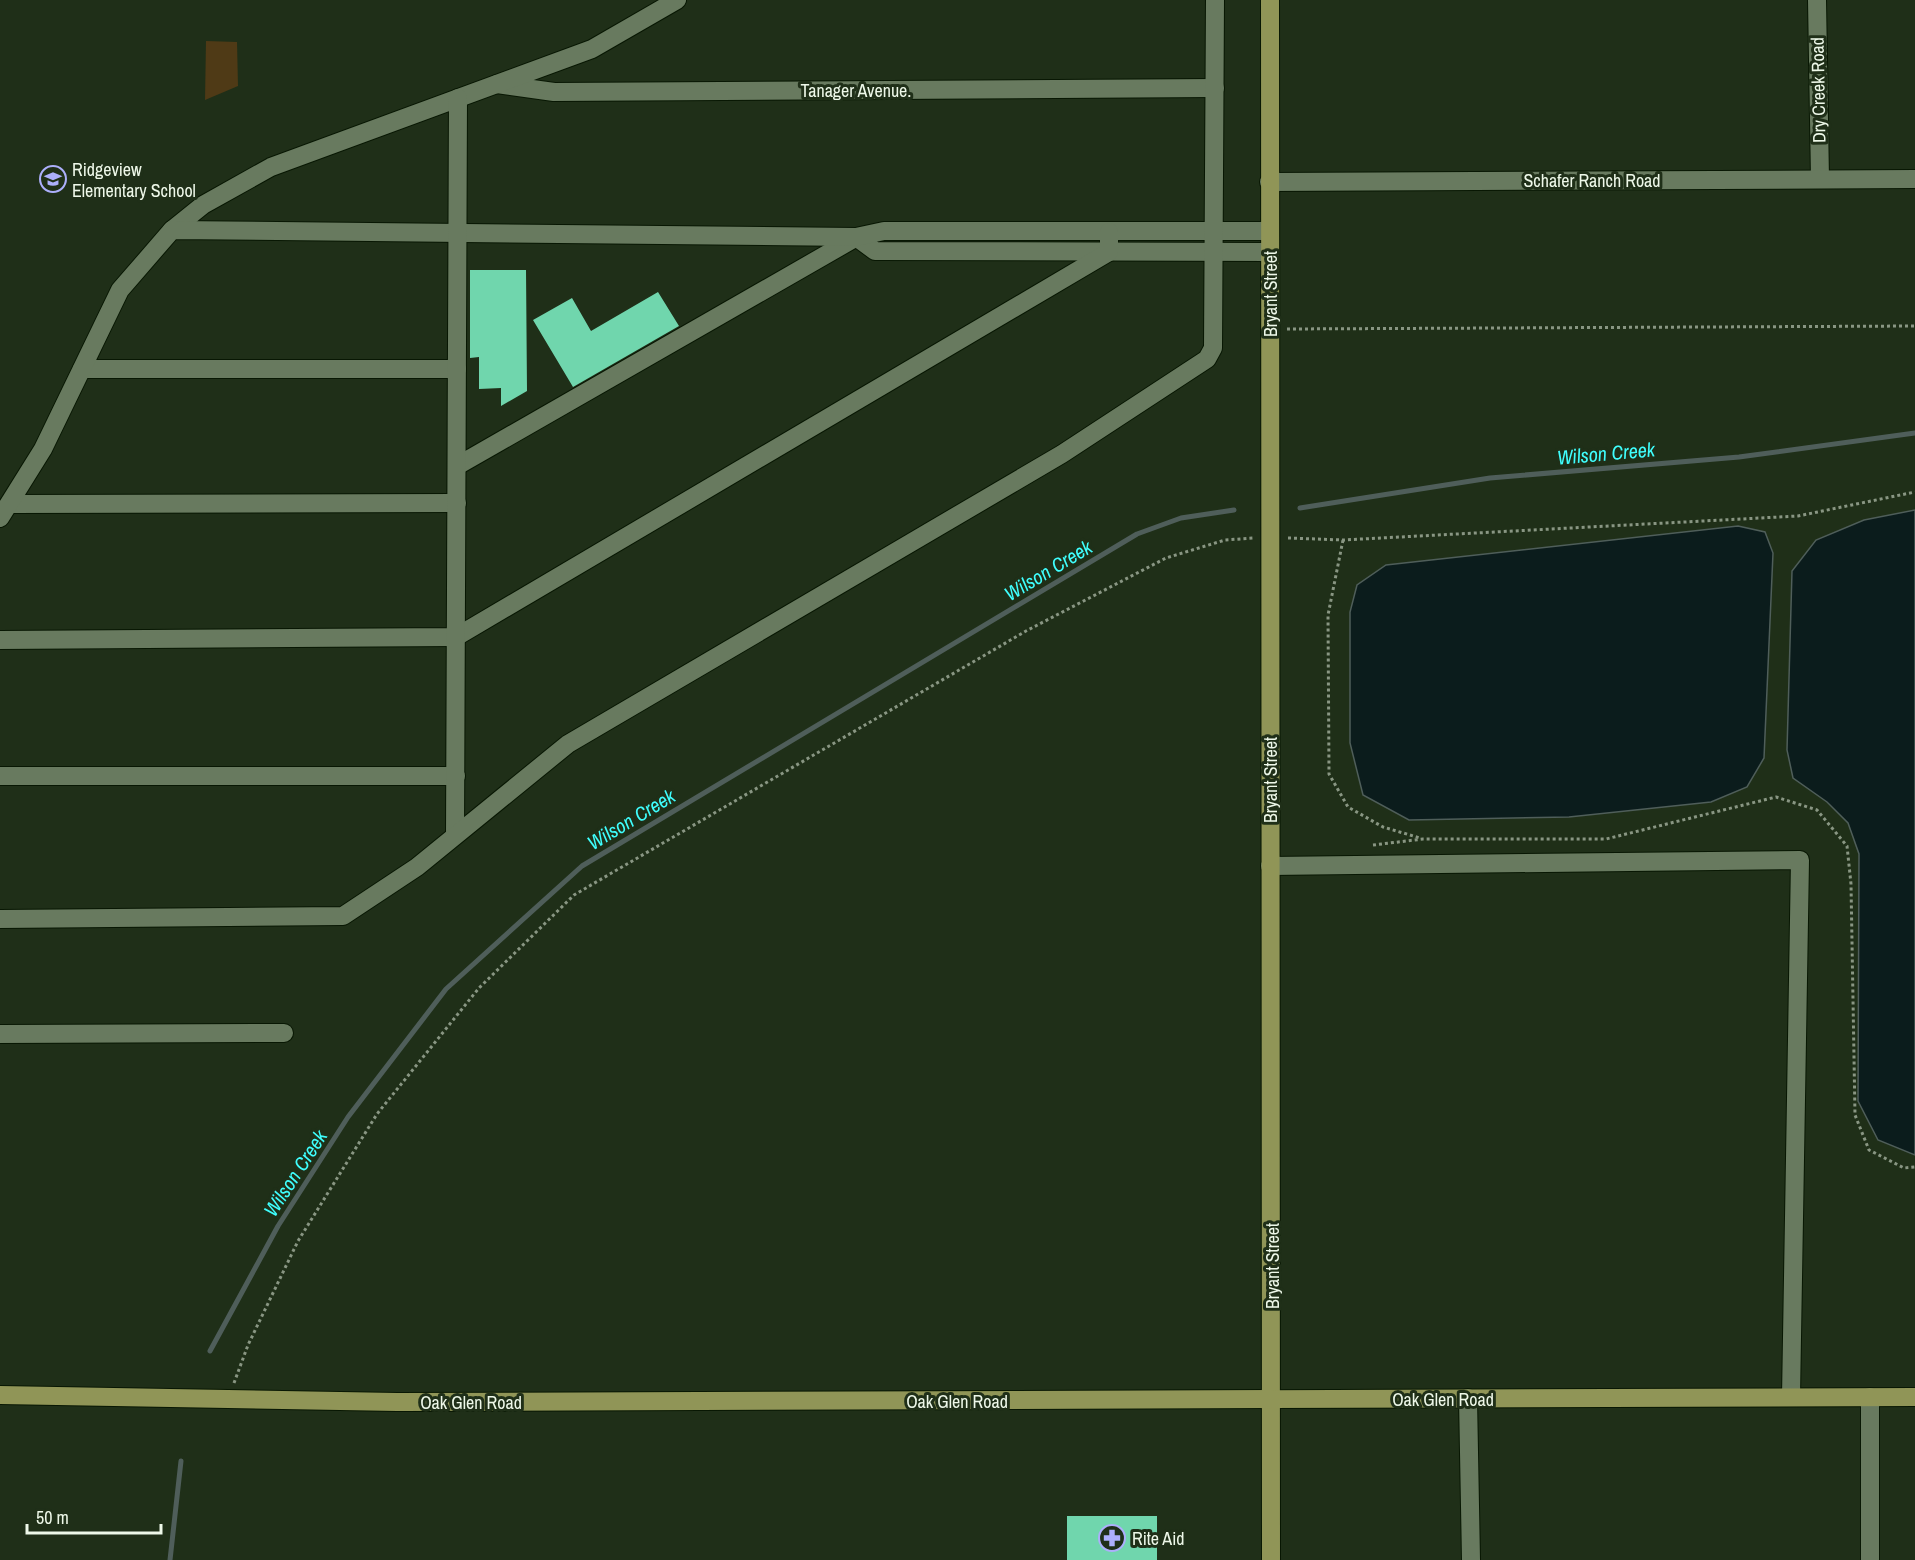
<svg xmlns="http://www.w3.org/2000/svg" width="1915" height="1560" font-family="'Archivo Narrow',sans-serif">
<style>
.green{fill:#4f3a16}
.water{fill:#0b1c1c;stroke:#4f5e5a;stroke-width:1.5}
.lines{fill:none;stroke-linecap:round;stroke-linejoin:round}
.stream{stroke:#4f5e5a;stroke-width:5}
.building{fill:#70d6ad}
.minor-casing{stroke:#081703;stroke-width:20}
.major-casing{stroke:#081703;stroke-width:20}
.path{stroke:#899683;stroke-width:3;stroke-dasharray:3 3;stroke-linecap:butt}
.minor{stroke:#687a5f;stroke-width:18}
.major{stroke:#909557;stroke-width:18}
.labels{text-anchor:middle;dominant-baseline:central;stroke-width:6;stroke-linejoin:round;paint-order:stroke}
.street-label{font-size:18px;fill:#eef8e9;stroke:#1f2f18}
.poi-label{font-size:18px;fill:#eef8e9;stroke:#1f2f18;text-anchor:start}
.water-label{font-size:20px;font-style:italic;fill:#3ffefd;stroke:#1f2f18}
</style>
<rect width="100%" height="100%" fill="#1f2f18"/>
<path class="green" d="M206,41L237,42L238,86L205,100Z"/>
<g class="water">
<path d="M1915,510V1155L1878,1140L1858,1101L1859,854L1848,823L1827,802L1793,778L1787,750L1792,571L1816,540L1864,520Z"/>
<path d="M1738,526L1765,532L1773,553L1764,758L1747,787L1711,802L1569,817L1409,820L1363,795L1350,743V612L1357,585L1386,565Z"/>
</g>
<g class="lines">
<g class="stream">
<path d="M1300,508L1490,478L1739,457L1915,433"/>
<path d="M210,1351L278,1226L348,1117L446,989L582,866L1137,534L1181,518L1234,510"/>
<path d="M170,1560L181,1461"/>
</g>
</g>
<g class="building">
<path d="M470,270H526L527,391L501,406V388L479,389V357L470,358Z"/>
<path d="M658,292L679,326L573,387L533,320L572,298L591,331Z"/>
<rect x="1067" y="1516" width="90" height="44"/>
</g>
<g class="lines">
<defs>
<g id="minor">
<path d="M1817,0L1820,179"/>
<path d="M497,84L554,92L1215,88"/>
<path d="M1269,182L1915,179"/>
<path d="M172,230L203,205L271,167L592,49L677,0"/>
<path d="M856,237L875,251L1269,252"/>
<path d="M82,369H457"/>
<path d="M457,466L855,238"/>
<path d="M9,504L457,503"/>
<path d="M0,518L43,449L120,290L172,230L856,237L884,231H1269"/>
<path d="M0,640L456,637L1109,252V232"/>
<path d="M0,776H456"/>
<path d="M455,835L458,98"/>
<path d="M1270,866L1800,860L1791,1397"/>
<path d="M0,919L343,916L417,867L568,744L1062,454L1207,359L1213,348L1215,0"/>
<path d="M0,1034L284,1033"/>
<path d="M1870,1397V1560"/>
<path d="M1468,1398L1471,1560"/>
</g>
<g id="major">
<path d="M1270,0L1271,1560"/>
<path d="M0,1395L397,1402L1915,1397"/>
</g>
</defs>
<use href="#minor" class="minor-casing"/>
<use href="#major" class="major-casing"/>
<g class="path">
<path d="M1287,329L1915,326"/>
<path d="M1288,538L1343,540L1798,516L1915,492"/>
<path d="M1343,540L1328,615L1329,774L1348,807L1383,827L1420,838"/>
<path d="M1373,845L1423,839H1606L1776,797L1817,810L1847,846L1851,884L1855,1115L1869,1150L1904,1168L1915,1167"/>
<path d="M234,1383L248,1345L298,1241L377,1114L479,988L574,895L1026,631L1166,558L1225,540L1254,538"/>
</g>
<use href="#minor" class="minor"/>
<use href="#major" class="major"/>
</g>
<defs>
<symbol id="school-ring" viewBox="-11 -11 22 22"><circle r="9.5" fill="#1f2f18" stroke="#acaffb" stroke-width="1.5"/><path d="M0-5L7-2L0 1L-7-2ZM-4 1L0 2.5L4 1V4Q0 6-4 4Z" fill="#acaffb"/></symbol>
<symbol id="pharmacy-ring" viewBox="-11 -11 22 22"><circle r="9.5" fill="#1f2f18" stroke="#acaffb" stroke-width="1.5"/><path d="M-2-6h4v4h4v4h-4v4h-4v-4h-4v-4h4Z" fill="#acaffb"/></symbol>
</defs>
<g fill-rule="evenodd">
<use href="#school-ring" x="38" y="164" width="30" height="30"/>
<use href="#pharmacy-ring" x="1097" y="1523" width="30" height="30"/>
</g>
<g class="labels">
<g class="street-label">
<text x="856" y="90">Tanager Avenue.</text>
<text transform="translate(1818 90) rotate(-91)">Dry Creek Road</text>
<text x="1592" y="180">Schafer Ranch Road</text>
<text transform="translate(1270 294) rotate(-90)">Bryant Street</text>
<text transform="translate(1270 780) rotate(-90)">Bryant Street</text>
<text transform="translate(1272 1266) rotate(-90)">Bryant Street</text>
<text x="1443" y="1399">Oak Glen Road</text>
<text x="957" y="1401">Oak Glen Road</text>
<text x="471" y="1402">Oak Glen Road</text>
</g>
<g class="poi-label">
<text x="72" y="169">Ridgeview<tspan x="72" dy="21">Elementary School</tspan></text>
<text x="1132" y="1538">Rite Aid</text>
</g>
<g class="water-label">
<text transform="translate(1606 453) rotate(-5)">Wilson Creek</text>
<text transform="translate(1048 570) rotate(-31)">Wilson Creek</text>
<text transform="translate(631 819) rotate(-31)">Wilson Creek</text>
<text transform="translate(295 1173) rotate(-57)">Wilson Creek</text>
</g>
</g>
<path d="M27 1524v9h134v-9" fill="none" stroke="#eef8e9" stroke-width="3"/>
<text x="36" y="1524" font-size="18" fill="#eef8e9" stroke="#1f2f18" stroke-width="4.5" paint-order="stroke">50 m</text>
</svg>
